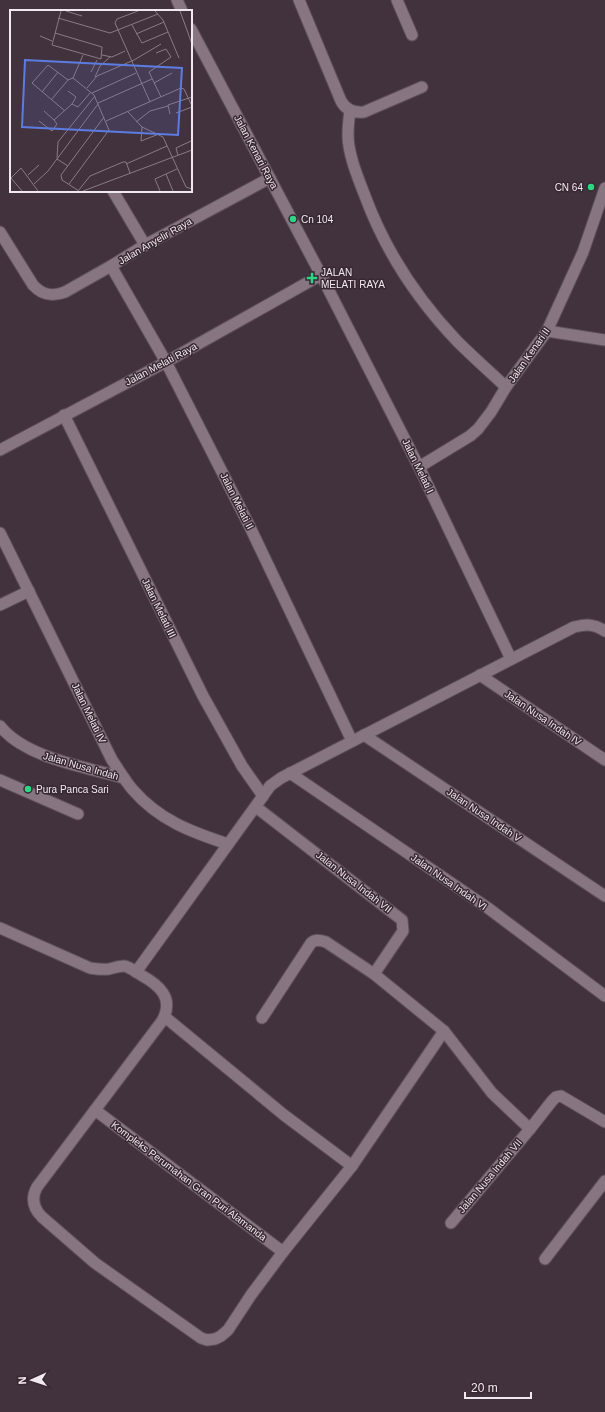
<svg xmlns="http://www.w3.org/2000/svg" width="605" height="1412" font-family="Arial,sans-serif">
<style>
.lines{fill:none;stroke-linecap:round;stroke-linejoin:round}
.minor-casing{stroke:#5d505a;stroke-width:13}
.minor{stroke:#877582;stroke-width:11}
.poi-dot{fill:#2ad884;stroke:#372833;stroke-width:1.5}
.labels{text-anchor:middle;dominant-baseline:central;stroke-width:3;stroke-linejoin:round;paint-order:stroke}
.street-label{font-size:10px;fill:#f2e8ef;stroke:#372833}
.poi-label{font-size:10px;fill:#f2e8ef;stroke:#372833;text-anchor:start}
.inset-road{fill:none;stroke:#887b85;stroke-width:1}
.view{fill:#5d7cdf;fill-opacity:0.15;stroke:#5d7cdf;stroke-width:2}
.inset-edge{fill:none;stroke:#f2e8ef;stroke-width:2}
</style>
<rect width="100%" height="100%" fill="#42323e"/>
<g class="lines">
<defs>
<g id="minor">
<path d="M177,0L182,11"/>
<path d="M299,0L341,101C346,110 354,113 364,112L422,87"/>
<path d="M397,0L412,35"/>
<path d="M191,29L321,275L419,467L511,659"/>
<path d="M350,110C349,118 348,127 348,135C348,154 358,178 365,196C385,250 417,299 457,341C473,357 490,372 506,387"/>
<path d="M113,191L145,245"/>
<path d="M0,232L33,285C42,295 52,297 65,292L111,266L145,245L270,178"/>
<path d="M111,266L166,362L249,525L352,741"/>
<path d="M547,331L605,340"/>
<path d="M64,415L203,696L242,766L263,796"/>
<path d="M0,450L166,362L321,275"/>
<path d="M419,467L470,436L478,429L491,412L506,387L547,331L583,252L605,188"/>
<path d="M0,533L112,760C119,770 125,781 133,790C159,820 191,832 228,844"/>
<path d="M0,605L29,591"/>
<path d="M480,675L605,760"/>
<path d="M0,726C25,758 86,767 124,778"/>
<path d="M364,735L605,896"/>
<path d="M290,773L488,908L605,996"/>
<path d="M0,780L78,814"/>
<path d="M256,807L402,920L403,931L374,974L444,1031L492,1093L530,1129L552,1101L556,1097L561,1096L605,1122"/>
<path d="M0,928L90,968C97,969 103,970 109,969C114,968 119,966 124,966C130,967 136,972 141,975C159,985 175,998 162,1021L37,1187C31,1198 33,1208 42,1217L95,1263L201,1338L207,1340L215,1339L221,1336L228,1330L251,1295L283,1252L352,1166L444,1031"/>
<path d="M136,972L263,796L270,786L281,778L574,627C587,624 594,624 605,631"/>
<path d="M165,1017L284,1115L352,1166"/>
<path d="M262,1018L311,943C315,939 320,940 326,942L374,974"/>
<path d="M95,1110L283,1252"/>
<path d="M451,1223L530,1129"/>
<path d="M545,1259L605,1181"/>
</g>
</defs>
<use href="#minor" class="minor-casing"/>
<use href="#minor" class="minor"/>
</g>
<g class="poi-dot">
<circle cx="591" cy="187" r="4"/>
<circle cx="293" cy="219" r="4"/>
<path d="M310 272h4v4h4v4h-4v4h-4v-4h-4v-4h4z"/>
<circle cx="28" cy="789" r="4"/>
</g>
<g class="labels">
<g class="street-label">
<text transform="translate(256 152) rotate(62)">Jalan Kenari Raya</text>
<text transform="translate(155 241) rotate(-30)">Jalan Anyelir Raya</text>
<text transform="translate(529 355) rotate(-55)">Jalan Kenari II</text>
<text transform="translate(161 364) rotate(-28)">Jalan Melati Raya</text>
<text transform="translate(418 466) rotate(64)">Jalan Melati I</text>
<text transform="translate(237 501) rotate(63)">Jalan Melati II</text>
<text transform="translate(159 608) rotate(64)">Jalan Melati III</text>
<text transform="translate(89 713) rotate(64)">Jalan Melati IV</text>
<text transform="translate(543 718) rotate(34)">Jalan Nusa Indah IV</text>
<text transform="translate(81 766) rotate(16)">Jalan Nusa Indah</text>
<text transform="translate(484 815) rotate(34)">Jalan Nusa Indah V</text>
<text transform="translate(354 882) rotate(38)">Jalan Nusa Indah VII</text>
<text transform="translate(449 882) rotate(35)">Jalan Nusa Indah VI</text>
<text transform="translate(490 1176) rotate(-50)">Jalan Nusa Indah VII</text>
<text transform="translate(189 1181) rotate(37)">Kompleks Perumahan Gran Puri Alamanda</text>
</g>
<g class="poi-label">
<text x="583" y="187" text-anchor="end">CN 64</text>
<text x="301" y="219">Cn 104</text>
<text x="321" y="272">JALAN<tspan x="321" dy="12">MELATI RAYA</tspan></text>
<text x="36" y="789">Pura Panca Sari</text>
</g>
</g>
<g transform="translate(10 10)">
<rect width="182" height="182" fill="#42323e"/>
<path class="inset-road" d="M56,1L72,6M128,1L107,9L105,13L140,92M145,1L153,10L169,48M170,1L182,34M48,8L100,23L148,4M122,15L132,33L158,22M45,23L92,37L91,49L42,35L51,1M126,24L154,12M30,26L42,31M146,43L156,39L161,47L139,62L151,87M92,45L102,47L115,41M81,62L87,50M85,67L90,56L100,47M63,68L73,45M144,73L162,63M77,78L87,66L124,50L151,34M58,81L66,87L62,94M32,82L48,62M82,83L126,63M41,90L58,70M88,93L142,69M34,101L44,110M55,101L22,73L38,55L58,70L63,68M118,102L132,117L153,127L176,177L182,179M166,103L182,97M160,104L158,95L182,87M29,111L42,121L47,114L44,110L62,94L68,97L81,82M96,111L171,78L174,79L182,96M126,112L140,101L158,96M132,117L131,131L149,124M168,145L166,138L181,131M47,148L48,132L85,86M47,149L58,156M116,154L157,136M156,164L163,181M18,165L29,155M24,174L38,161L88,94M59,174L99,120L84,85L63,68M12,181L1,168L11,158L28,181M68,181L80,166L113,152H116L120,163M69,181L52,170L51,165L94,107M73,181L182,140M150,181L145,169L167,159"/>
<path class="view" d="M15,50L172,58L168,125L12,117Z"/>
<rect width="182" height="182" class="inset-edge"/>
</g>
<g transform="translate(32 1380) rotate(267)" stroke="#372833" stroke-width="3" paint-order="stroke">
<path d="M0-3L7 15L0 10L-7 15Z" fill="#f2e8ef"/>
<text y="-6" font-size="11" font-weight="bold" text-anchor="middle" fill="#f2e8ef">N</text>
</g>
<path d="M465 1392v6h66v-6" fill="none" stroke="#f2e8ef" stroke-width="2"/>
<text x="471" y="1392" font-size="12" fill="#f2e8ef" stroke="#372833" stroke-width="3" paint-order="stroke">20 m</text>
</svg>
